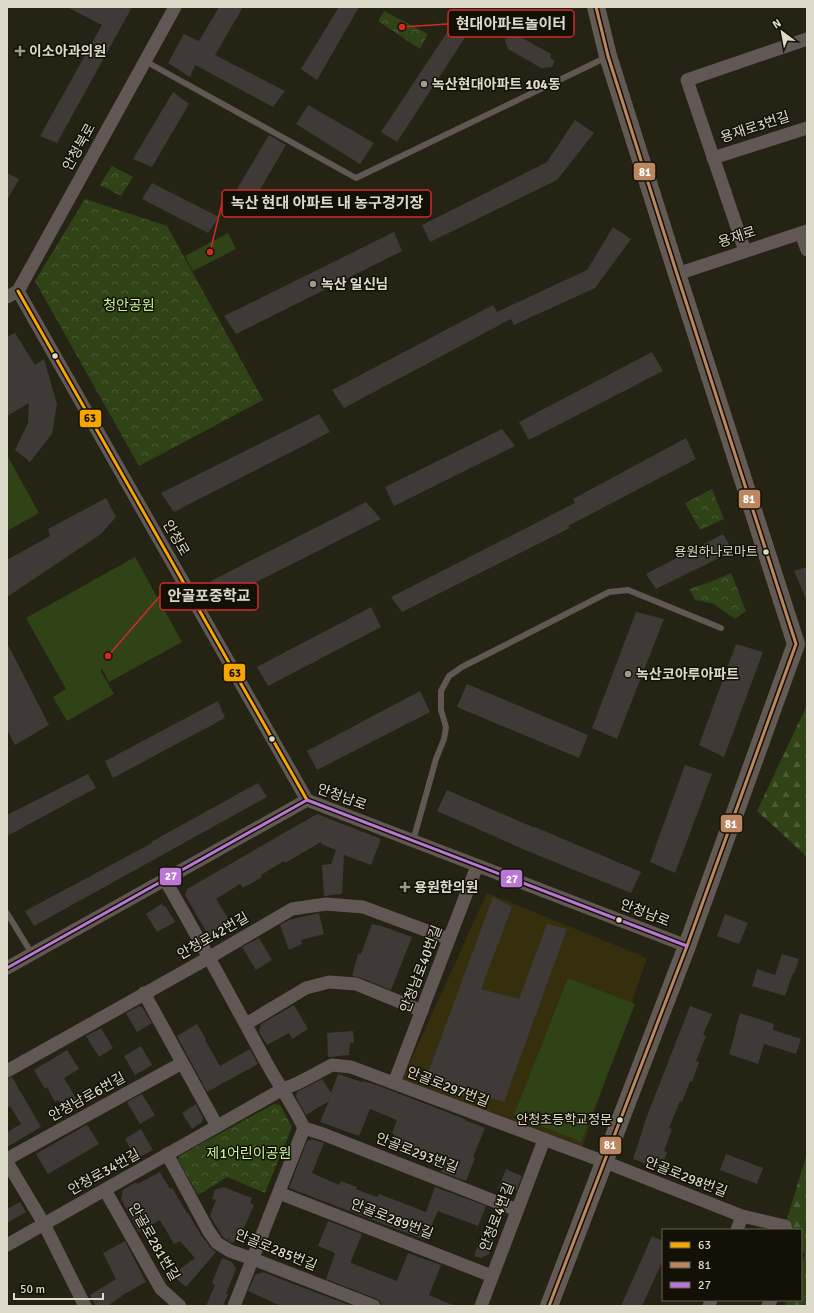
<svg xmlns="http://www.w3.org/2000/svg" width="814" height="1313" font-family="Signika,'Noto Sans KR',sans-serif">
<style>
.built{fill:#352f0d}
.grass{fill:#2f4317}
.forest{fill:url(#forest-firs)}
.park{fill:url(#park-crowns)}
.building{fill:#3f3a37}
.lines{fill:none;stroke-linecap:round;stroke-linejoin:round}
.service{stroke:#615755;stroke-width:6}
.minor{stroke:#615755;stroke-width:13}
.secondary{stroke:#635955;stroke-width:18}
.bus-1-casing{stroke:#131106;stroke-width:6}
.bus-2-casing{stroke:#131106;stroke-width:6}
.bus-3-casing{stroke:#131106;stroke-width:6}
.bus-1{stroke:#f7a600;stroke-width:3}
.bus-2{stroke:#bb8660;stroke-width:3}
.bus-3{stroke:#ba77d6;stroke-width:3}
.poi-dot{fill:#9d9a8a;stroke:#131106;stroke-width:1.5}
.bus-dot{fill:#dddaca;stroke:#131106;stroke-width:1.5}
.labels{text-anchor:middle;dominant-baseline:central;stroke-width:3;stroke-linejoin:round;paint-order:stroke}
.bus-label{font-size:13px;fill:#dddaca;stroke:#131106;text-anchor:end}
.poi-label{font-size:14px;font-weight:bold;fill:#dddaca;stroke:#131106;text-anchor:start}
.street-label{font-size:14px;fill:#dddaca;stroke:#131106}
.park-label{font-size:14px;fill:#c4f49c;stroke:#131106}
.leader{fill:none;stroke:#d62828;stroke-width:1.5}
.callout-dot{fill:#d62828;stroke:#131106;stroke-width:1.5}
.callout{fill:#131106;stroke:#d62828;stroke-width:1.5}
.callout-label{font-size:15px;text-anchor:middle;font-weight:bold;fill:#dddaca}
.line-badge{stroke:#131106;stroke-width:1.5}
.badge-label{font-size:11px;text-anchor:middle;font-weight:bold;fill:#fff}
.pale-badge-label{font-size:11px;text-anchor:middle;font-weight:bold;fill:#111}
</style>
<defs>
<pattern id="forest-firs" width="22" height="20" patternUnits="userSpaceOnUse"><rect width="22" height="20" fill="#2f4317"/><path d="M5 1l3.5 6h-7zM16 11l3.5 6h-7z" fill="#4d5e37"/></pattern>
<pattern id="park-crowns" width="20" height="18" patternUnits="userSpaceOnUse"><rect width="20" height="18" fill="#2f4317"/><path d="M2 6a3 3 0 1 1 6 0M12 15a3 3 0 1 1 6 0" fill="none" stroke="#4d5e37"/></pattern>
</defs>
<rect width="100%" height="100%" fill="#252314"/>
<path class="built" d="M487,893L647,958L582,1149L401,1082Z"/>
<g class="grass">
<path d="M228,233L236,249L193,271L185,256Z"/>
<path d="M7,455L39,513L7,531Z"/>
<path d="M135,557L182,642L109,682L102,669L100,670L114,694L67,721L53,697L66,689L26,618Z"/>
<path d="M568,978L635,1004L581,1142L514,1115Z"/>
</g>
<g class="forest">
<path d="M807,705V857L757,811Z"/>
<path d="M807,1153V1306H785L787,1300H801V1265L805,1255L801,1250V1230H788L785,1226Z"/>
</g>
<g class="park">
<path d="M384,11L428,34L420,49L378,21Z"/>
<path d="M112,166L133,177L121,196L100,185Z"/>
<path d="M85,199L167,226L263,400L139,466L35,281Z"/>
<path d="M712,489L724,519L700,530L685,503Z"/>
<path d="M731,573L746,611L735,619L714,604L695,600L689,589L710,582Z"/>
<path d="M274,1104L280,1105L292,1127L265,1193L227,1177L198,1195L178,1160L179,1156Z"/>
</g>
<g class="building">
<path d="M67,7H132L57,143L40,136L102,25Z"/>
<path d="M219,7H243L215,55L285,91L273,107L195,65L190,77L168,63L184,34L199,41Z"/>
<path d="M339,7H359L317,80L301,69Z"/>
<path d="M450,28L466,36L397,142L381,132Z"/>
<path d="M512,35L515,37L517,35L551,54L550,58L554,60V63L552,67L541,68L508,49L505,40L508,37Z"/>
<path d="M173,92L189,104L152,167L133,159Z"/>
<path d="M308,105L374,143L360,164L296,124Z"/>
<path d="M575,120L594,133L557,180L430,242L422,225L547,162Z"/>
<path d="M269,135L286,145L250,207L231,199Z"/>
<path d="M7,173L19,179L7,200Z"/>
<path d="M152,183L219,217L208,233L142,199Z"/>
<path d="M613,227L631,239L595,288L514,325L511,319L344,408L332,390L493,305L497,312L587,270Z"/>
<path d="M394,232L402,251L236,334L224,316Z"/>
<path d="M15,333L35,365L44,359L57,404L52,434L30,462L15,450L28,423L29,403L7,416V337Z"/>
<path d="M652,352L663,371L529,440L519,422Z"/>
<path d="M319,414L330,432L174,512L161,493Z"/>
<path d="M502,429L515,446L394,506L385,487Z"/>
<path d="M686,438L696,459L568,526L570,528L402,612L391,597L575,503L573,499Z"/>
<path d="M106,498L116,517L101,534L7,597V560L50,536L48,529Z"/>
<path d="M366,502L381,519L223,599L211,581Z"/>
<path d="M723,534L733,551L656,589L646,574Z"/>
<path d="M807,567V601L794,571Z"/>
<path d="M371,607L381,627L268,686L257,667Z"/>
<path d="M636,612L664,619L617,739L592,728Z"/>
<path d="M7,643L49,725L15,745L7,729Z"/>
<path d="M736,644L763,652L724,757L699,745Z"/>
<path d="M467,684L588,735L579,758L457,707Z"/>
<path d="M420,691L430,712L317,770L307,751Z"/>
<path d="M218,701L225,718L113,778L105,761Z"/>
<path d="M685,765L712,774L675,873L650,862Z"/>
<path d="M88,774L96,788L7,836V815Z"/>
<path d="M258,783L267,797L34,926L25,911L152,843L151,842Z"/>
<path d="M447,790L535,828V827L641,872L631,893L525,850L437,811Z"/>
<path d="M317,814L381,839L371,865L344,855L342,894L324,896L322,865L331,864L336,850L321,844V842L285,863L284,861L261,875L262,877L243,888L240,884L216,899L232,925L210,938L185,895L187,889Z"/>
<path d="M493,897L512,907L481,989L519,999L547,924L567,929L504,1102L466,1090L464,1096L425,1081Z"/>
<path d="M161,904L166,907L175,922L157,932L146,914Z"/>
<path d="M319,913L324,934L301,940L302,944L289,950L280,925L289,920Z"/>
<path d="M725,914L748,923L739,944L717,936Z"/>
<path d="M372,924L379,926V925L412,937L391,990L359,977L352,976L358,954H361Z"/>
<path d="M259,938L272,960L256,970L242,947Z"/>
<path d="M782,954L799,959L794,974L793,973L785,996L752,986L757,969L775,975Z"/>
<path d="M294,1005L308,1029L292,1039L289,1033L267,1045L259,1032L261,1024Z"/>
<path d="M139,1006L142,1007L152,1023L137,1032L126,1013Z"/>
<path d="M690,1006L712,1014L703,1035L706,1036L696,1061L699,1062L692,1082L690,1081L682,1102L680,1101L669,1128L672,1129L664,1151L667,1152L661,1169L633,1159L647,1116Z"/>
<path d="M740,1013L774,1024L773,1030L801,1039L796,1054L764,1044L758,1064L729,1054L736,1030H735Z"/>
<path d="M197,1024L206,1039L205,1040L220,1066L250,1049L258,1064L207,1092L177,1036Z"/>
<path d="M101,1028L113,1048L99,1057L86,1036Z"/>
<path d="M353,1031L354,1043H350L349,1055L328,1057L327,1033Z"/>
<path d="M141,1046L152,1065L135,1075L124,1056Z"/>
<path d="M67,1050L79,1069L64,1078L79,1104L65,1112L58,1100L55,1102L47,1087L45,1089L34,1070Z"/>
<path d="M338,1074L362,1082L363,1081L379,1086L465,1119V1120L485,1128L473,1157L475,1158L466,1181L441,1172L442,1168L430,1163L431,1161L403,1151L402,1153L388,1148L394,1134L392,1133L397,1120L370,1109L359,1136L320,1122L329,1101L306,1115L296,1097L297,1092L322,1079L331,1093Z"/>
<path d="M12,1077L41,1127L7,1147V1132L21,1124L10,1106L7,1108V1079Z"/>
<path d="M142,1094L155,1115L140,1124L127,1102Z"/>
<path d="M196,1104L203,1118L202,1122L192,1129L182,1113Z"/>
<path d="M86,1125L88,1126L99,1144L48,1174L36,1154Z"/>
<path d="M141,1129L153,1150L136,1159L125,1139Z"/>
<path d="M312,1139L324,1143L312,1173L339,1185L341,1181L357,1187L356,1189L377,1197L379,1194L426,1212L435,1187L486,1206L478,1226L438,1211L425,1240L289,1188L307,1141Z"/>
<path d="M726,1154L763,1168L757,1184L720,1170Z"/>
<path d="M506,1169L522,1176L517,1189L509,1192L498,1189Z"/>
<path d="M160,1172L170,1189L172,1188L187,1213H188L202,1237V1236L211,1248L216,1252L186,1287L172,1275L195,1258L180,1241L174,1244L160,1220L139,1232L121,1199L123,1190L136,1182L137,1184Z"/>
<path d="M223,1187L252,1198L250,1203L254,1205L241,1235L239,1239L232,1243L228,1241L230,1237L227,1240L223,1237L210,1216L216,1200L212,1199L215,1190Z"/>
<path d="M20,1202L26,1212L7,1223V1209Z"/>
<path d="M328,1221L362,1234L351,1261V1263L397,1281L408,1253L441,1265L429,1295L455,1306H382L380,1301L377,1299L326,1279L335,1253L318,1246Z"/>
<path d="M482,1235L495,1241L489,1254L481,1258L474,1256Z"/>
<path d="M652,1236L663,1241V1260L642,1306H621Z"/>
<path d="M125,1241L146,1282L121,1296V1297L107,1306H96L90,1295L116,1279L103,1253Z"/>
<path d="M222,1258L232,1262L236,1269L226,1294H228L223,1306H206L215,1285L212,1283Z"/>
<path d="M263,1272L283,1280L352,1306H282L274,1303L248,1291L255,1275Z"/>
</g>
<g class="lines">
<g class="service">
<path d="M145,61L356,178L607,57"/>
<path d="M413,841L436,759L444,739L446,727L441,710V691L449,676L462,667L609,592L628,590L721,628"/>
<path d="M7,913L32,954"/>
</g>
<g class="minor">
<path d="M713,158L807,128"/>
<path d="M801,233L807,250"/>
<path d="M745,251L687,80L807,39"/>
<path d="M677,274L807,231"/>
<path d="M18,291L307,800"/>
<path d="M7,297L18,291L175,7"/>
<path d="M165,880C200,940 233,1001 266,1062C278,1084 293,1105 304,1128L234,1306"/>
<path d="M7,968L307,800L687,946"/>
<path d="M144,993L217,1126"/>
<path d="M246,1024L306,988L329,982L356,984L422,1011"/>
<path d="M7,1071L210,957L292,909L326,904L363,907L449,939"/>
<path d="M394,1083L477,866"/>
<path d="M304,1128L323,1134L517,1210"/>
<path d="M167,1154L208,1230L217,1243L230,1251L253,1259L374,1306"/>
<path d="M7,1159L182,1063"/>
<path d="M7,1162L44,1224L85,1306"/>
<path d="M105,1190L161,1289L180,1306"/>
<path d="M279,1193L492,1276"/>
<path d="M737,1230L742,1216"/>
<path d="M7,1245L281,1090L298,1083L332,1065L351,1067L605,1162L742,1216L785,1226L786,1230"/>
<path d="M481,1306L544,1140"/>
<path d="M709,1306L711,1300"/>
<path d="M768,1306L771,1300"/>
</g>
<path class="secondary" d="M549,1306L687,946L796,644L677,274L608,56L596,7"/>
<defs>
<path id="bus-1" d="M18,291L307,800"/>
<path id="bus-2" d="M549,1306L687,946L796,644L677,274L608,56L596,7"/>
<path id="bus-3" d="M7,968L307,800L687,946"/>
</defs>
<use href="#bus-1" class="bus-1-casing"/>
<use href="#bus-2" class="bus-2-casing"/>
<use href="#bus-3" class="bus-3-casing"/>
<use href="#bus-1" class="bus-1"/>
<use href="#bus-2" class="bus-2"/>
<use href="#bus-3" class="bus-3"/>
</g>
<g class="poi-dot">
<path d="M18 45h4v4h4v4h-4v4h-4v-4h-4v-4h4z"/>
<circle cx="424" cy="84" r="4"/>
<circle cx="313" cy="284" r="4"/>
<circle cx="628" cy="674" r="4"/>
<path d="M403 881h4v4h4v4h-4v4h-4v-4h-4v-4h4z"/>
</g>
<g class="bus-dot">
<circle cx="55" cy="356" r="3.5"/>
<circle cx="766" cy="552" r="3.5"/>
<circle cx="272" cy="739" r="3.5"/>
<circle cx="619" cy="920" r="3.5"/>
<circle cx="620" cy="1120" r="3.5"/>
</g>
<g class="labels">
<g class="bus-label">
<text x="758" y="552">용원하나로마트</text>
<text x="612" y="1120">안청초등학교정문</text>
</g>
<g class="poi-label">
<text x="29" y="51">이소아과의원</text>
<text x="432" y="84">녹산현대아파트 104동</text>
<text x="321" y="284">녹산 일신님</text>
<text x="636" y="674">녹산코아루아파트</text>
<text x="414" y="887">용원한의원</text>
</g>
<g class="street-label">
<text transform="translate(755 127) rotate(-18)">용재로3번길</text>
<text transform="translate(79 147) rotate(-61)">안청북로</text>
<text transform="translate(737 237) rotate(-18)">용재로</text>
<text transform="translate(176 538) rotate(60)">안청로</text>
<text transform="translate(342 797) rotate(20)">안청남로</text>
<text transform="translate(645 913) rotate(21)">안청남로</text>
<text transform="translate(213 936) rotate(-30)">안청로42번길</text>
<text transform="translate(421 969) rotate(-69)">안청남로40번길</text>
<text transform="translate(448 1087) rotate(21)">안골로297번길</text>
<text transform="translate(87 1097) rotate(-29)">안청남로6번길</text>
<text transform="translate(417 1153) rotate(21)">안골로293번길</text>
<text transform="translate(104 1172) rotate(-29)">안청로34번길</text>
<text transform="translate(686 1177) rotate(21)">안골로298번길</text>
<text transform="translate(497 1217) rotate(-69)">안청로4번길</text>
<text transform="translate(392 1219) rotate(21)">안골로289번길</text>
<text transform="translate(154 1242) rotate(60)">안골로281번길</text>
<text transform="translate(276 1250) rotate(22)">안골로285번길</text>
</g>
<g class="park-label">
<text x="129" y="305">청안공원</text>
<text x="249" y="1153">제1어린이공원</text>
</g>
</g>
<path class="leader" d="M402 27L448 24M210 252L222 203M108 656L160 596"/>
<g class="callout-dot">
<circle cx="402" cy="27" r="4"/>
<circle cx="210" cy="252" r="4"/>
<circle cx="108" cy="656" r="4"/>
</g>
<g class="callout">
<rect x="448" y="10" width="126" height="27" rx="4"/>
<rect x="222" y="190" width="209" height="27" rx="4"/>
<rect x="160" y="583" width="98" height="27" rx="4"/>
</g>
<g class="callout-label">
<text x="511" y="29">현대아파트놀이터</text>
<text x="327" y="208">녹산 현대 아파트 내 농구경기장</text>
<text x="209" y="601">안골포중학교</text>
</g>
<g class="line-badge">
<rect x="633" y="162" width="23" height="19" rx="4" fill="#bb8660"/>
<rect x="79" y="409" width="23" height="19" rx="4" fill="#f7a600"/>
<rect x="738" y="489" width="23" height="20" rx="4" fill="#bb8660"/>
<rect x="223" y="663" width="23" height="19" rx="4" fill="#f7a600"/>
<rect x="720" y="814" width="23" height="19" rx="4" fill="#bb8660"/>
<rect x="159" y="867" width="23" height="19" rx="4" fill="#ba77d6"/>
<rect x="500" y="869" width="23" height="19" rx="4" fill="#ba77d6"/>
<rect x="599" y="1136" width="23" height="19" rx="4" fill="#bb8660"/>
</g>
<g class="badge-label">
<text x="645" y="176">81</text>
<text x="749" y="503">81</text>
<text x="731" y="828">81</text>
<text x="171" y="880">27</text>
<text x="512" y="883">27</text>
<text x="610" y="1149">81</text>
</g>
<g class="pale-badge-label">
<text x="90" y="422">63</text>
<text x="235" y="677">63</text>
</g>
<rect width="814" height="1313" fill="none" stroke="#dddaca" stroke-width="16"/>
<rect x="662" y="1229" width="140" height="72" fill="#131106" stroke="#646154"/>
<rect x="670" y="1242" width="20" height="6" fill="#f7a600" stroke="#646154"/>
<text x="698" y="1249" font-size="12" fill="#dddaca">63</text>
<rect x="670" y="1262" width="20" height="6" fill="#bb8660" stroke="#646154"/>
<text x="698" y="1269" font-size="12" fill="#dddaca">81</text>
<rect x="670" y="1282" width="20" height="6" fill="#ba77d6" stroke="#646154"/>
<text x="698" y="1289" font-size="12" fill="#dddaca">27</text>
<g transform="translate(782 32) rotate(328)" stroke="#131106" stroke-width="3" paint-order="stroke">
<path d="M0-3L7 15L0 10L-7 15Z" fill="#dddaca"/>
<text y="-6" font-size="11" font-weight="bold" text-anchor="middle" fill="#dddaca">N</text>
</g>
<path d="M14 1293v6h89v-6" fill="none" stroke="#dddaca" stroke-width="2"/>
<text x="20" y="1293" font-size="12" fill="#dddaca" stroke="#131106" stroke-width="3" paint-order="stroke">50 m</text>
</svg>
